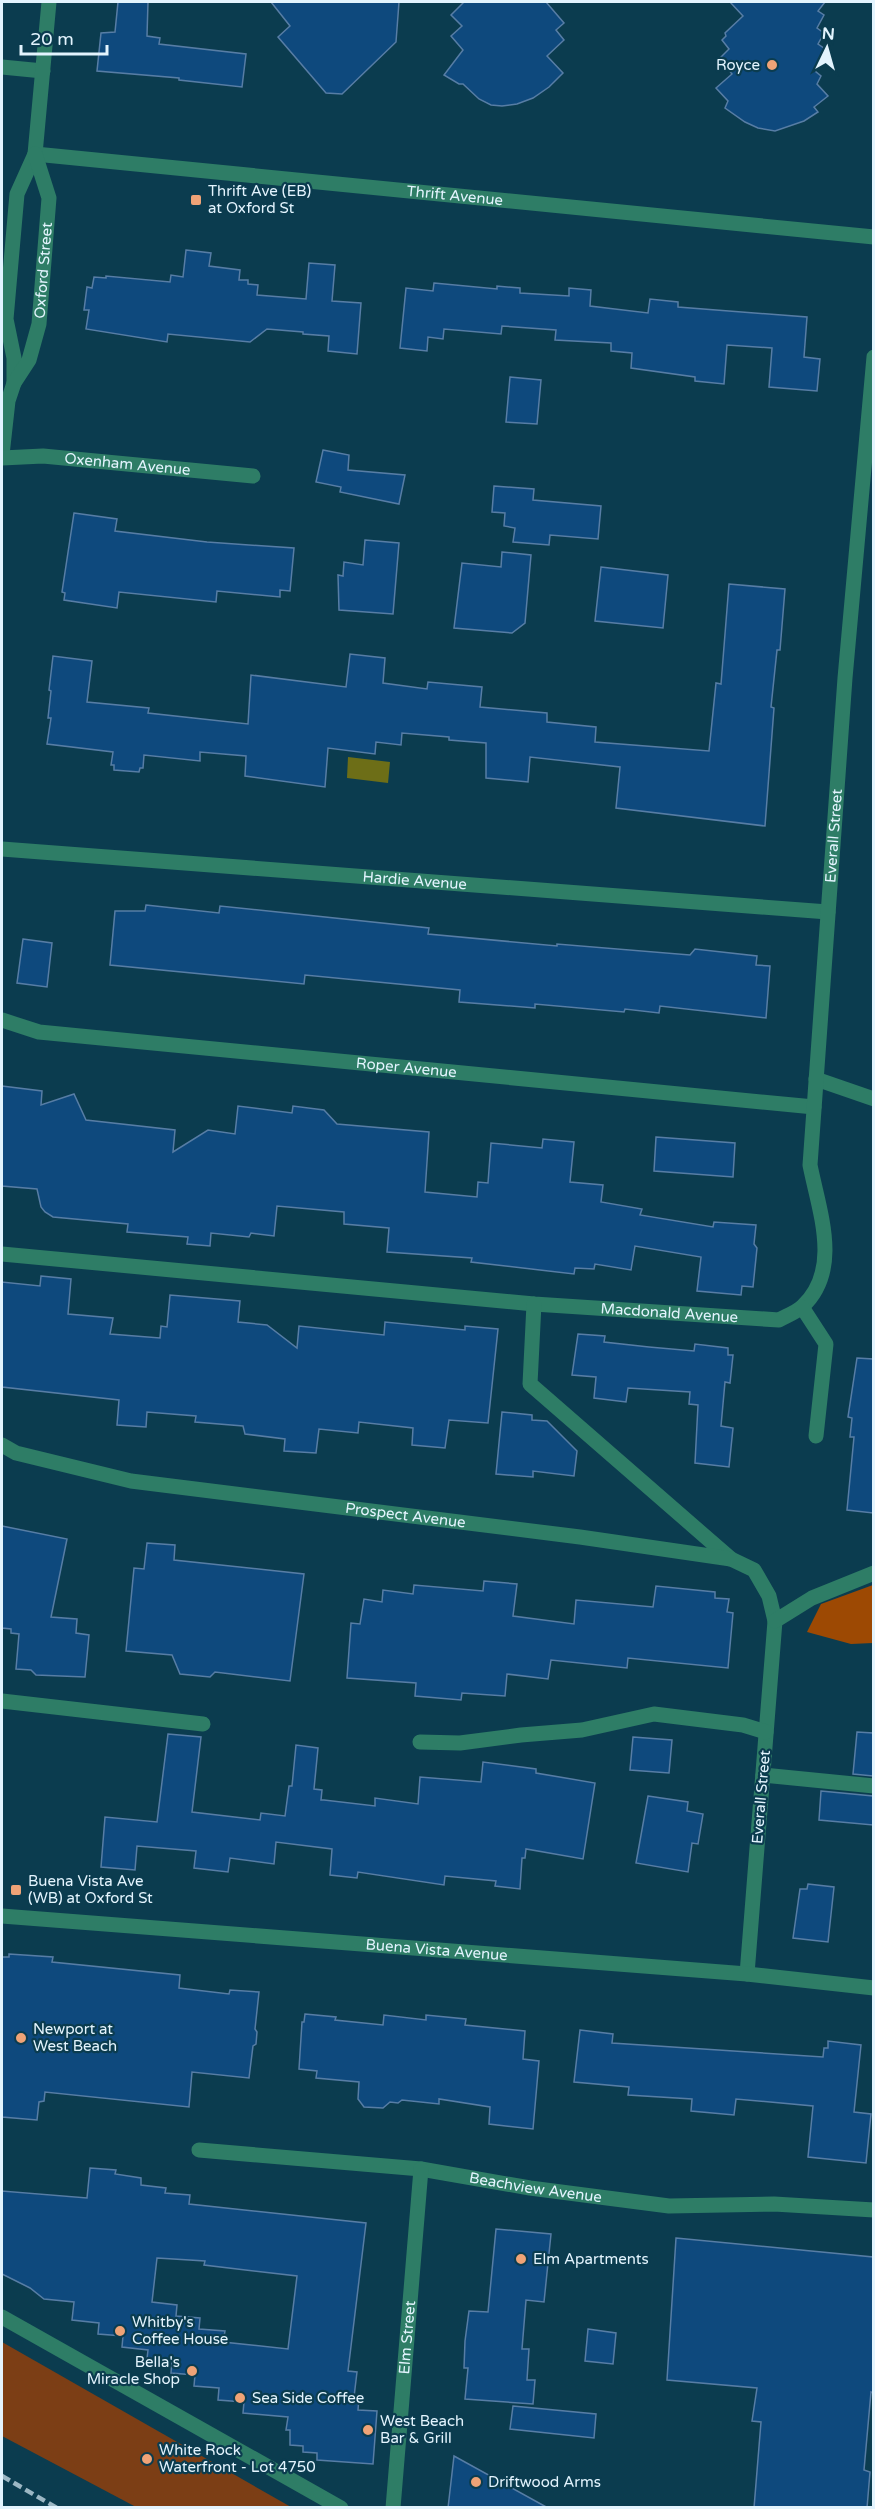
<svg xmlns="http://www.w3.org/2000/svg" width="875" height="2509" font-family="'Varela Round',sans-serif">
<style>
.green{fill:#7c3e15}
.forest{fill:#9d4903}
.water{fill:#6d6e17}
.building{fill:#0e497d;stroke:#577da5;stroke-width:1.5;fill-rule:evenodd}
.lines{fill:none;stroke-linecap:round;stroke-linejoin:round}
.minor{stroke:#2e7d66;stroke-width:15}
.rail{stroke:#9cb7c4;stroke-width:4.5;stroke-dasharray:9 4.5;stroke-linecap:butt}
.poi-dot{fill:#efa377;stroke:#0b3c4f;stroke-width:2}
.labels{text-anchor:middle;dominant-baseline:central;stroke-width:4.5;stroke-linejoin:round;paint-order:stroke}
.poi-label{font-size:15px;fill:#e3f4fe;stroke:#0b3c4f;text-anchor:start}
.street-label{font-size:15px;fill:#e3f4fe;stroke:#0b3c4f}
</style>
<rect width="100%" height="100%" fill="#0b3c4f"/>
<path class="green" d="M2,2342L291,2507H136L2,2436Z"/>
<path class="forest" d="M873,1585V1643L851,1644L807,1632L821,1604Z"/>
<path class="water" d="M348,757L390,762L388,783L347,778Z"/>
<g class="building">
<path d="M118,2H148L147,36L160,38L159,44L246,54L242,87L179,80V78L97,71L101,33L115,32Z"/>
<path d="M271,2H399L396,42L342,94L326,93L278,37L290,26Z"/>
<path d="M464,2H546L564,23L556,30L564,40L547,56L563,73L549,87L533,98L517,104L502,106L491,105L479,99L463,84H459L444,75L463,50L451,36L462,26L451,15Z"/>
<path d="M730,2H825L818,11L824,15L817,28L824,33L818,44L828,51L815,71L821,76L817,84L828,96L814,107L818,112L804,121L775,131L758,128L745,122L725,108L728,101L716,88L732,74L720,58L729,49L722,40L726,36L725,33L743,16Z"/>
<path d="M186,250L211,253L209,266L240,270L239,280H248V284L258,285L257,295L306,299L309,263L335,265L332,301L361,303L357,354L328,351L329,336L303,334V332L267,329L250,342L168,334L167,342L86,329L89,310H84L87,287L92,288L94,277L106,278V276L170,282L171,275L183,277Z"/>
<path d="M434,283L497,289V286L520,288V293L569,296V288L591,290L590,306L648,313L650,299L678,302V307L807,317L804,357L820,359L817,391L769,387L772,348L727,345L724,384L695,381V377L631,368L632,353L611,351V343L555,340L556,330L502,326L501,334L444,329L443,339L428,337L427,351L400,348L406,288L433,291Z"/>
<path d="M510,377L541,380L537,424L506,422Z"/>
<path d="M323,450L349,455L348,470L405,475L399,504L340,492L341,487L316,482Z"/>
<path d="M494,486L534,489L533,500L601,506L598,539L550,535L549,545L513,542L515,528L504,526L505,513L492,512Z"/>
<path d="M74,513L117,519L115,531L207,542L294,548L290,591L280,590V597L217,591L216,602L119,592L117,608L64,600L65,593L62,592Z"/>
<path d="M365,540L399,543L393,614L339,610L338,575L343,576L344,562L363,565Z"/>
<path d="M502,552L531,555L525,623L512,633L454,628L462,563L501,567Z"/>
<path d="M601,567L668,575L663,628L595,621Z"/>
<path d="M729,584L785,589L780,650H777L771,707L774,708L765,826L616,808L620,767L530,757L528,782L486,778V743L449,740V737L402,733L401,745L376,742L375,754L328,748L325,787L245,776L246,756L200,752V761L144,755L143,768H140L139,772L114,770V765H111L113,752L47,744L51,718H48L51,691L49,690L53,656L92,661L87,702L149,708L148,713L248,724L251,675L346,687L350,654L385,658L383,683L427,689L428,682L482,687L480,707L547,713V722L596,727L595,742L709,751L716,683L721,684Z"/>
<path d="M146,905L219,913L220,906L429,928L428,934L557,946V944L690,955L695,949L757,956L756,965L770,966L766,1018L660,1006L659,1013L625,1009L624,1012L535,1004V1008L459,1002L460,990L305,975L304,984L110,965L115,911H145Z"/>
<path d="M23,939L52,943L47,987L17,983Z"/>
<path d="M2,1086L42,1091L41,1105L74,1094L86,1120L175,1130L173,1152L208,1130L235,1134L238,1106L292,1113L293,1106L324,1110L337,1124L429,1132L425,1192L477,1197L478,1182L488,1183L491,1143L542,1148L543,1139L574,1142L570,1182L603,1185L601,1202L642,1209L640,1215L713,1227L714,1222L756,1225L754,1244L757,1248L753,1287L742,1286L741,1295L697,1291L701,1257L635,1246L631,1270L595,1264L594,1269L575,1268L574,1274L471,1262L472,1258L387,1252L389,1228L344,1224V1212L277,1206L274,1236L251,1233L249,1237L211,1233L210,1246L187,1244L188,1237L127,1232L128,1224L53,1217L45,1212L41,1207L37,1189L2,1186Z"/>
<path d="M656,1137L735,1143L733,1177L654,1171Z"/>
<path d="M41,1276L71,1279L68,1314L113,1318L110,1334L160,1338L161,1326L167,1327L170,1295L240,1301L238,1322L267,1325L297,1348L299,1326L384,1335L385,1322L465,1330V1326L498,1329L488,1423L449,1420L445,1448L412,1445L413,1428L359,1422L358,1433L319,1429L316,1453L284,1451L285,1439L245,1434L243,1426L195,1422L196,1416L147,1412L146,1427L117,1425L119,1400L2,1387V1282L40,1286Z"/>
<path d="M578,1334L605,1336L604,1342L649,1347L694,1351L695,1344L728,1348V1355H733L730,1383L725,1382L721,1426L733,1428L729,1467L695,1463L698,1405L689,1404L690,1392L628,1388L626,1402L594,1398L596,1377L572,1375Z"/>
<path d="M857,1358L873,1359V1513L847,1510L854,1437H850L852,1418L848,1417Z"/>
<path d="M502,1412L532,1415V1420L547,1421L577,1451L574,1476L533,1471V1477L496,1474Z"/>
<path d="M2,1526L67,1539L51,1617L77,1619L76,1633L89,1635L85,1677L36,1675L31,1670L16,1669L19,1634L11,1633V1629L2,1628Z"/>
<path d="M147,1543L175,1545L174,1560L304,1574L290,1681L215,1672L210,1677L180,1674L172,1655L126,1651L134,1568L144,1569Z"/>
<path d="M484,1581L517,1584L513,1616L574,1624L576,1600L653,1607L656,1586L715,1592V1598L729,1599L727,1612L733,1613L728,1668L628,1658L627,1668L551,1660L548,1679L507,1674L505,1696L462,1693L461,1700L415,1696L416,1683L347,1678L351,1623L360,1624L364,1599L382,1602L383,1590L413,1594L414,1585L483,1591Z"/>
<path d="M857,1732L873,1733V1776L853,1774Z"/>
<path d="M168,1734L201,1737L192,1812L260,1820L261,1813L285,1816L289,1786H292L296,1745L318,1748L314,1789L322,1790L321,1800H324L375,1806V1798L418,1804L420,1777L481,1782L483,1762L536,1769V1773L595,1783L583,1859L526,1849L525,1858H522L520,1889L495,1886L496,1881L445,1876L444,1885L358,1872L357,1878L330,1875L332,1849L276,1842L274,1864L230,1858L228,1872L194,1868L196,1851L137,1846L135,1870L101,1867L105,1817L157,1822Z"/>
<path d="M633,1737L672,1740L669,1773L630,1770Z"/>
<path d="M821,1791L873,1796V1825L819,1820Z"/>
<path d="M648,1796L688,1802L687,1811L703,1814L698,1844L692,1843L688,1872L636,1863Z"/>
<path d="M808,1884L834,1887L828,1942L793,1938L800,1889H807Z"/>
<path d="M9,1954L53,1957L52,1962L180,1975L179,1988L229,1994L230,1990L259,1992L255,2029L257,2032L256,2044L253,2046L249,2078L192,2072L189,2107L45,2092L44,2101L39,2102L37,2120L2,2117V1957H9Z"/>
<path d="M305,2014L336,2017L335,2020L383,2025L384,2015L426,2020V2015L466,2019L465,2025L525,2031L523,2059L539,2061L533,2129L489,2124L490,2107L439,2099V2104L402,2100L398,2103L390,2102L383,2108L364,2107L358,2099L359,2082L316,2078L317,2071L299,2069L302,2022H304Z"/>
<path d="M580,2030L613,2034L612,2043L823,2057L824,2048H828V2041L861,2045L854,2112L871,2114L866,2163L808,2157L813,2106L736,2099L734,2115L691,2111L692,2099L628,2095L629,2087L574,2082Z"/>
<path d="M90,2168L116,2170L115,2174L141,2178V2185L166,2188L165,2193L190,2195L189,2204L366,2223L348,2371L357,2372L354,2397H359L358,2410L377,2411L373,2464L317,2460V2453L303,2452V2446L290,2445V2430H286L288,2417L243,2413L244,2402L218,2400L219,2388L194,2386L195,2375L171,2373L172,2361L147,2359L148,2350L122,2347L123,2336L98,2334L99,2323L72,2320L74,2302L44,2299L30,2288L2,2274V2191L87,2198ZM157,2258L205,2261L204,2265L297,2276L288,2349L223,2342L225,2331L199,2329L200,2318L176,2316L177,2305L152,2302Z"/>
<path d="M496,2229L551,2234L544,2302L526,2300L522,2349H529L527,2380H535L533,2404L465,2399L468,2368H464L465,2341L469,2311L488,2312Z"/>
<path d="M676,2238L873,2257V2393L871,2392L864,2470L870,2472L867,2508H754L761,2422L752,2421L757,2388L667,2380Z"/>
<path d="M588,2329L616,2333L613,2364L585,2361Z"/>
<path d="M513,2406L596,2414L594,2438L510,2429Z"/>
<path d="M454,2456L548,2508H448Z"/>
</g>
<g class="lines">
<g class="minor">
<path d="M2,67L43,71"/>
<path id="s1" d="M35,154L874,237"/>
<path d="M14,383V358L6,319L17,194L35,154L49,2"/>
<path id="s2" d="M2,455L8,401L14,383L29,360L39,324L49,198L35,154"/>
<path id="s3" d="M2,458L43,456L253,476"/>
<path id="s4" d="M2,849L828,912"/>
<path id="s5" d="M2,1020L39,1032L814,1107"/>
<path d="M816,1079L874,1099"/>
<path id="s6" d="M2,1254L534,1304L779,1320C786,1316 797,1312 803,1306C842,1269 819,1211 810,1165L845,678L874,357"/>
<path d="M534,1304L530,1384L731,1559"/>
<path d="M802,1307L826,1344L816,1436"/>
<path id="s7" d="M2,1445L16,1453L131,1481L580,1537L731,1559L754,1570L769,1596L775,1621L747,1974"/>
<path d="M775,1621L812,1598L874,1573"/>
<path d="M2,1701L203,1724"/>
<path d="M420,1742L460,1743L521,1735L582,1730L654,1714L743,1725L766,1732"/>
<path d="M763,1775L874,1786"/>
<path id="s8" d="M2,1916L747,1974L874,1988"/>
<path id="s9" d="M199,2150L421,2169L530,2188L669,2206L774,2204L874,2210"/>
<path d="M2,2317L341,2508"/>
<path id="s10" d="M393,2508L421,2169"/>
</g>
<path class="rail" d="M2,2476L57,2508"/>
</g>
<g class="poi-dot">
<circle cx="772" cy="65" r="6"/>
<rect x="190" y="194" width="12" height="12" rx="3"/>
<rect x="10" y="1884" width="12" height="12" rx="3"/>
<circle cx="21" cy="2038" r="6"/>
<circle cx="521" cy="2259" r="6"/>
<circle cx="120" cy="2331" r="6"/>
<circle cx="192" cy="2371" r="6"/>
<circle cx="240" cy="2398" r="6"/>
<circle cx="368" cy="2430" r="6"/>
<circle cx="147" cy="2459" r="6"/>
<circle cx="476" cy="2482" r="6"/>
</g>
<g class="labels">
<g class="poi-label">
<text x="760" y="65" text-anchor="end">Royce</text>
<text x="208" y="191">Thrift Ave (EB)<tspan x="208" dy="17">at Oxford St</tspan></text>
<text x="28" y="1881">Buena Vista Ave<tspan x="28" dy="17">(WB) at Oxford St</tspan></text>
<text x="33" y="2029">Newport at<tspan x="33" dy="17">West Beach</tspan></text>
<text x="533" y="2259">Elm Apartments</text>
<text x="132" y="2322">Whitby's<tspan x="132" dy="17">Coffee House</tspan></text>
<text x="180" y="2362" text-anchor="end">Bella's<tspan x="180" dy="17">Miracle Shop</tspan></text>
<text x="252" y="2398">Sea Side Coffee</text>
<text x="380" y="2421">West Beach<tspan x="380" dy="17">Bar &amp; Grill</tspan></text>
<text x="159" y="2450">White Rock<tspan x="159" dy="17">Waterfront - Lot 4750</tspan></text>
<text x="488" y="2482">Driftwood Arms</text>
</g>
<g class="street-label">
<text stroke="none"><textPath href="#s1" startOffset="422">Thrift Avenue</textPath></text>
<text stroke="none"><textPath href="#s2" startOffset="192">Oxford Street</textPath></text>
<text stroke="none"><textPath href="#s3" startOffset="126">Oxenham Avenue</textPath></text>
<text stroke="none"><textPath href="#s6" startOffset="1286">Everall Street</textPath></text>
<text stroke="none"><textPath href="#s4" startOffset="414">Hardie Avenue</textPath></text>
<text stroke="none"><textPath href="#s5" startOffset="408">Roper Avenue</textPath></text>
<text stroke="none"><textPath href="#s6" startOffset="670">Macdonald Avenue</textPath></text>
<text stroke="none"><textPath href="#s7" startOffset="411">Prospect Avenue</textPath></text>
<text transform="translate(761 1797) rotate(-85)">Everall Street</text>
<text stroke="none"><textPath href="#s8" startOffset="436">Buena Vista Avenue</textPath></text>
<text stroke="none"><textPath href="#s9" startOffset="339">Beachview Avenue</textPath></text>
<text stroke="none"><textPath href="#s10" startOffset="171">Elm Street</textPath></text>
</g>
</g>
<rect width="875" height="2509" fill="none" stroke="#e3f4fe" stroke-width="6"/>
<g transform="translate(827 48) rotate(5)" stroke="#0b3c4f" stroke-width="4.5" paint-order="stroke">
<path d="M0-4.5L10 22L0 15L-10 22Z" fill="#e3f4fe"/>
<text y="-9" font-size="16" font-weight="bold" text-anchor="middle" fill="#e3f4fe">N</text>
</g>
<path d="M21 45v9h86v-9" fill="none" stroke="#e3f4fe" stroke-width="3"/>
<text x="30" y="45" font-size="18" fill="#e3f4fe" stroke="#0b3c4f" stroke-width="4.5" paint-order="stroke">20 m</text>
</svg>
